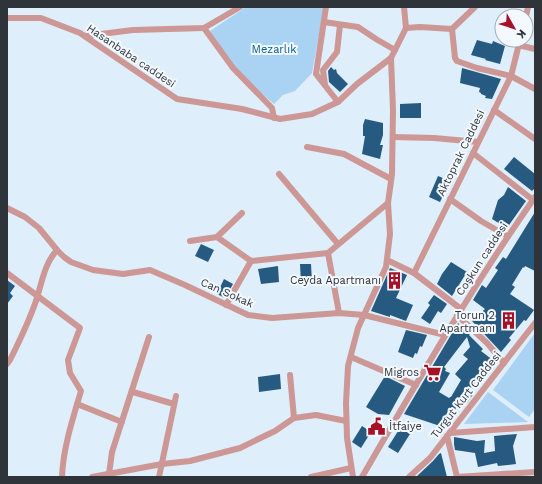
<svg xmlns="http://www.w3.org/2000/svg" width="542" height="484" font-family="'Work Sans',sans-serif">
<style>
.green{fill:#a9d2f3}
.building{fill:#275a80;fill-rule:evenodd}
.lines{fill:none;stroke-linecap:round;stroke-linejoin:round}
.minor{stroke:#cc9794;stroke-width:6}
.labels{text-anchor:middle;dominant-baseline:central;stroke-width:4;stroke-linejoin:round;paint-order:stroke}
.park-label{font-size:11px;fill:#005c91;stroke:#f3f9ff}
.street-label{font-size:11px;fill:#2e3439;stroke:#f3f9ff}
.poi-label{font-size:11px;fill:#2e3439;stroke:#f3f9ff;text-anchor:end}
</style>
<rect width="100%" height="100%" fill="#deeefb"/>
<g class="green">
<path d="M246,7H324L312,73L295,91L283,95L274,104L233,68L210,31Z"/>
<path d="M535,333V409L529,417L493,390Z"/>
<path d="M488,392L528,422L464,424Z"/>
</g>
<g class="building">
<path d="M477,40L492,44L493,41L505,46L500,64L485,60L486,59L471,55Z"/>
<path d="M331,67L334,70L336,69L337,73L348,84L340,92L329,82L328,71Z"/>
<path d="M462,68L501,79L492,99L485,98L486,96L481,94V93L479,92L480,88L460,83Z"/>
<path d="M421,103V118H400V104Z"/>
<path d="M365,119L383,123V135L380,145H383L380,159L362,154L365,136H363V125Z"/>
<path d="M514,157L535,174V188L532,191L504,169Z"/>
<path d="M438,176L450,181L440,202L429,197Z"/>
<path d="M508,187L526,201L507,228L492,219L498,200L504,195Z"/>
<path d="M535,212V243L534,246L535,248V271L525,266L524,268L523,267L512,285L515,287L510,294L534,310L526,321L524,320L509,338L511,340L501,352L472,321L485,309L473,300L482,285L486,288L498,270L495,268L503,257L506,259Z"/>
<path d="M201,244L214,250L208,262L195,256Z"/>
<path d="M451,262L467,272L452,296L437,284L442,274Z"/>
<path d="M300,264H311L312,282L301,283Z"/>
<path d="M278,266L279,282L261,284L258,269Z"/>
<path d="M390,268L407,275L396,298L413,305L406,321L390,315V317L371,311Z"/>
<path d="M224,279L233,284L225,298L217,294Z"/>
<path d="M7,280L15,286L10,293L13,296L7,304Z"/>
<path d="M434,295L447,304L441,313L438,311L430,324L421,318L430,305L428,303Z"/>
<path d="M458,323L470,334L469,335L483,349L481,351L494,361L470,389L474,393L467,403L461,400L457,407L440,426L404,414ZM467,337L470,347L463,355L468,359L455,374L461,380L451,397H450L449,398L439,392L450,373L445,371L446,369L444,367Z"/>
<path d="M406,330L427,335L422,347L420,346L417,354L415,353L413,358L398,352Z"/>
<path d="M280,374L281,389L259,392L258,377Z"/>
<path d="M385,376L405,386L389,415L378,414L366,407Z"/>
<path d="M362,426L371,432L361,448L352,442Z"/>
<path d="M400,428L410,434L398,453L388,447Z"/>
<path d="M517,434L513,446L516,464L498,466L497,463L478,467L475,453L455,450L454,444V437L477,441L485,440L484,453L495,451L494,436Z"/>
<path d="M441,453L447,477H416L433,461L439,454Z"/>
</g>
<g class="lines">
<g class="minor">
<path d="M326,7L316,74L338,102"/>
<path d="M404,7L406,28"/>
<path d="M526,16L528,7"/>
<path d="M7,18H41L80,33L177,99L242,109L280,119L312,114L338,102L357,84L391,58"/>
<path d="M324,22L358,27L376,39L395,50"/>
<path d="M204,28L233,68L272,108L274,118"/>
<path d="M452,29L455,58L457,61L477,68L511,76L535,89"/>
<path d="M85,36L133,30L204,28L240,7"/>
<path d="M518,45L535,49"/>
<path d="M325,85L323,70L337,52L340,25"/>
<path d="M494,110L535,139"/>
<path d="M393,137L434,138L478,142"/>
<path d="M307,147L344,154L391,179"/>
<path d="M473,153L533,200"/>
<path d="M279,174L338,244"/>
<path d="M450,199L481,221L507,236"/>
<path d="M7,208L25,217L39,228L57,250L64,257L71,262L93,270L123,274L150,270L185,285L248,315L272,318L339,313L364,315L445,335"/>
<path d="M217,237L251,261L328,253L388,203"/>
<path d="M190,241L217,237L242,213"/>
<path d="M328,253L339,313"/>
<path d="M387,260L414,273L461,309"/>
<path d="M7,273L80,328L68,360L70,373L81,391C73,418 63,448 62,477"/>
<path d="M414,273L511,76L520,40"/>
<path d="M226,305L251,261"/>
<path d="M457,315L487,343L504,363"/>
<path d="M351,357L416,385"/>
<path d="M7,364L10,360C20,340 29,321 36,301C42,283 44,264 57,250"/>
<path d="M290,375L294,418"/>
<path d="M133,392L174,404"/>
<path d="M77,404L122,422"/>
<path d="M450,433L535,427"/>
<path d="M447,436L457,477"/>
<path d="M109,474L112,452L149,337"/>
<path d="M92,477L162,464L190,461L240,448L275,431L294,418L316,415L346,421"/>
<path d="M159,477L176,396"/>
<path d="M311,477L351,468"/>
<path d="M353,477L347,438L346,403L348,366L358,328L386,267L390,234L388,203L392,174L393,110L391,58L406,28L420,27L452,29L475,7"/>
<path d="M362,477C417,382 472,287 535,197"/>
<path d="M409,477L430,458L535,323"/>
<path d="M457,477L535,472"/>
</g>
</g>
<defs>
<symbol id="building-bare" viewBox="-9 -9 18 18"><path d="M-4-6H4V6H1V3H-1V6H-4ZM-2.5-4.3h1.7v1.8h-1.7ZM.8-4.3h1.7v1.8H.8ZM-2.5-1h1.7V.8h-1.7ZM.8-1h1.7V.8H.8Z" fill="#a71025" stroke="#f3f9ff" stroke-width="2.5" paint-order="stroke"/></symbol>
<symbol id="supermarket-bare" viewBox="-9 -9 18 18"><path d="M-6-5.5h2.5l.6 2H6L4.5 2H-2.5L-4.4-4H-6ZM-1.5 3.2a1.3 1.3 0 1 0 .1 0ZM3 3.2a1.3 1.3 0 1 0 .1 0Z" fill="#a71025" stroke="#f3f9ff" stroke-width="2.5" paint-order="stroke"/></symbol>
<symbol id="civic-bare" viewBox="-9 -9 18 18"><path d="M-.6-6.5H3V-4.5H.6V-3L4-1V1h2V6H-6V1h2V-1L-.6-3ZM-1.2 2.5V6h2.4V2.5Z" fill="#a71025" stroke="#f3f9ff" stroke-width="2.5" paint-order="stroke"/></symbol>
</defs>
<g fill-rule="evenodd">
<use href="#building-bare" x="382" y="268" width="25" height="25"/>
<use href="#building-bare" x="496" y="308" width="25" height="25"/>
<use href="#supermarket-bare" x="420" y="360" width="25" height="25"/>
<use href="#civic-bare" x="364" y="414" width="25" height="25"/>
</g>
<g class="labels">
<g class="park-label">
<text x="274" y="49">Mezarlık</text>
</g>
<g class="street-label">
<text transform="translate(131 56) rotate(34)">Hasanbaba caddesi</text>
<text transform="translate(461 153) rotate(-64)">Aktoprak Caddesi</text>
<text transform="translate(482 259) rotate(-57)">Coşkun caddesi</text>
<text transform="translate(227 293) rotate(24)">Can Sokak</text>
<text transform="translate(466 395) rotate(-52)">Turgut Kurt Caddesi</text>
</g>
<g class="poi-label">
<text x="381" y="280">Ceyda Apartmanı</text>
<text x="495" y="315">Torun 2<tspan x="495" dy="13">Apartmanı</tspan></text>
<text x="419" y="372">Migros</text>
<text x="389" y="426" text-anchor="start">İtfaiye</text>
</g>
</g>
<rect width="542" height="484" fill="none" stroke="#2e3439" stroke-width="16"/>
<g transform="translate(514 28) rotate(129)"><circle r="19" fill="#f3f9ff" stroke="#a4aab0"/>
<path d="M0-3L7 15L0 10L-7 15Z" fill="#a71025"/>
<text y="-6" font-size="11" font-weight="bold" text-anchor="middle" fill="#2e3439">K</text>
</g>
</svg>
